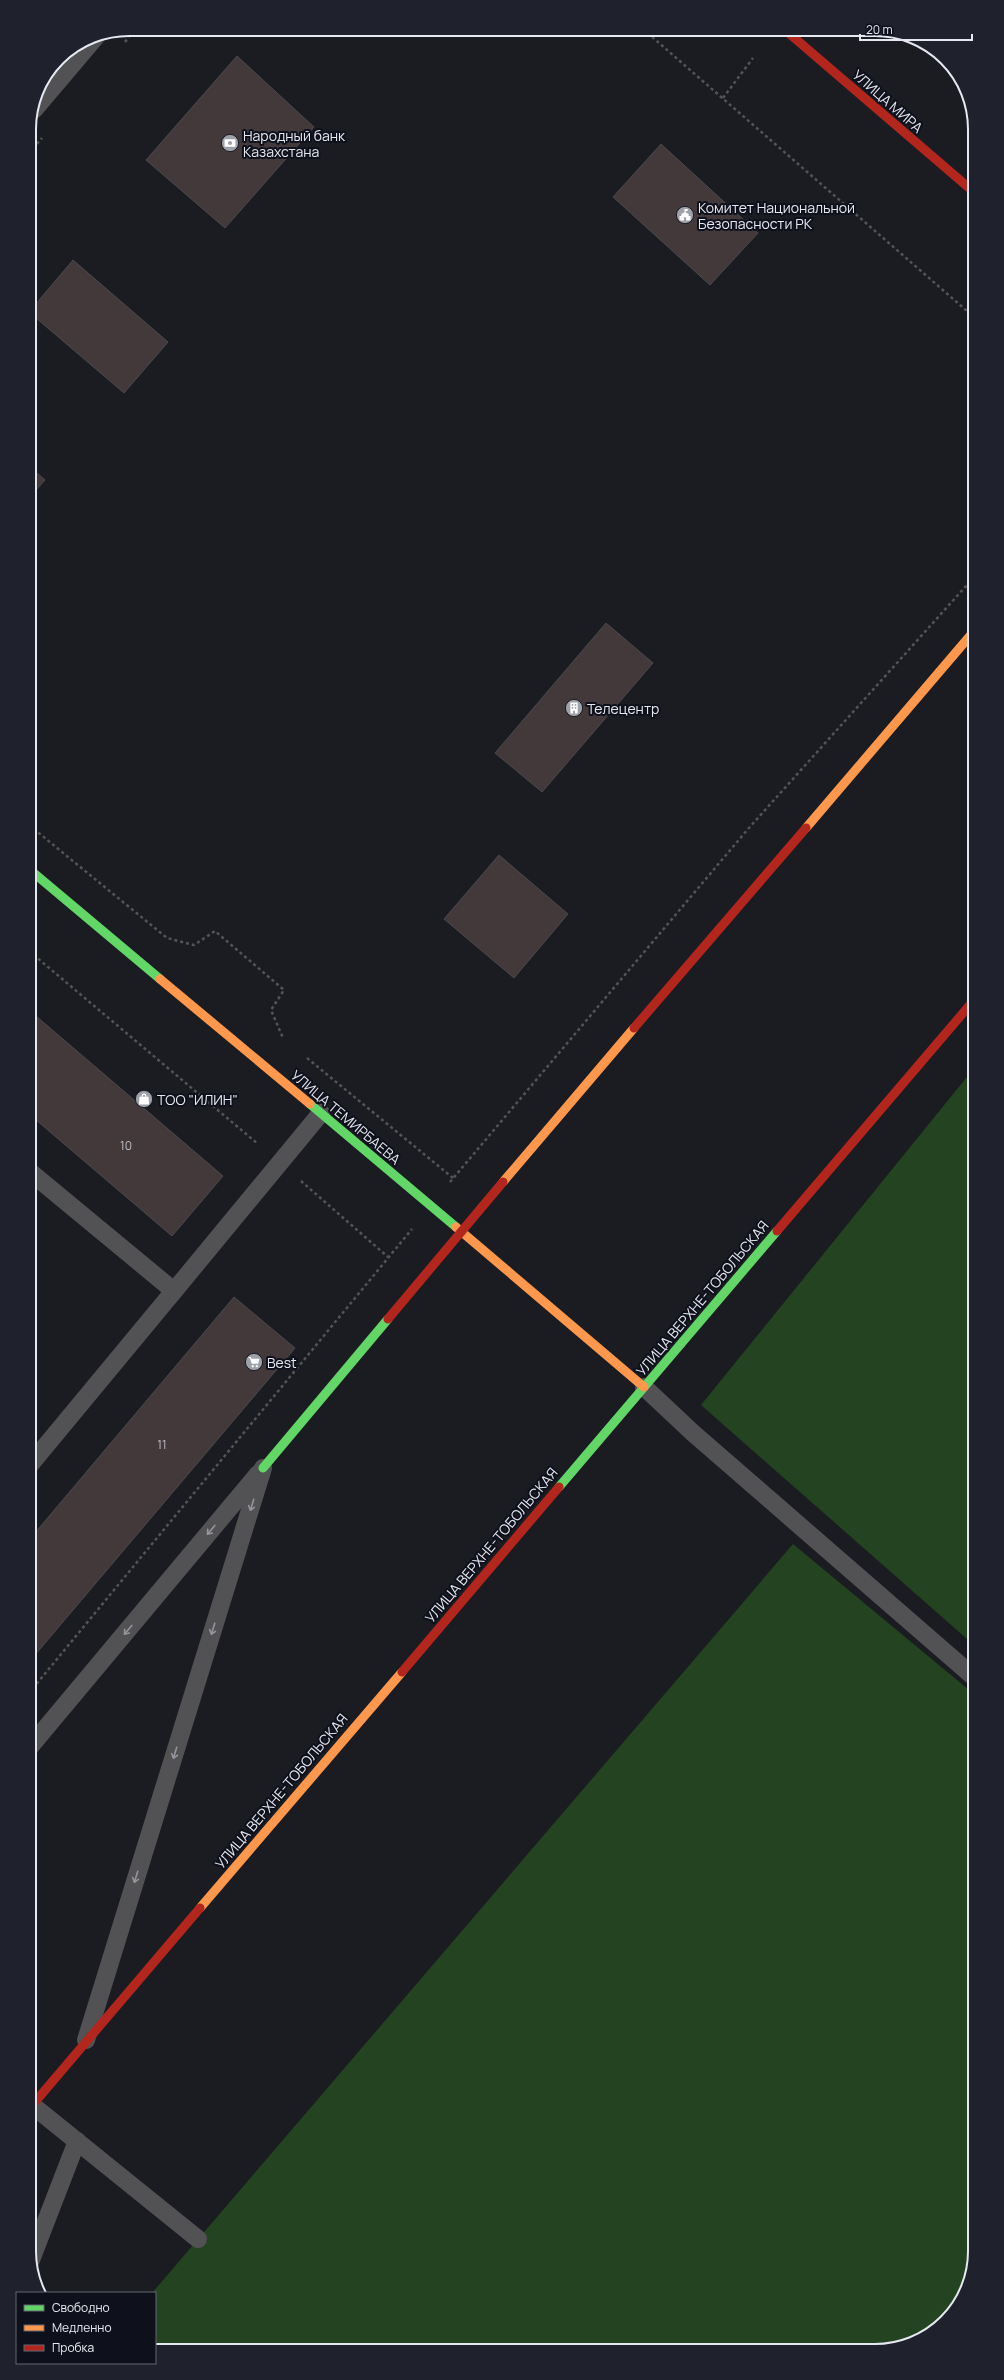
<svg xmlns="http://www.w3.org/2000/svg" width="1004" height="2380" font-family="Manrope,sans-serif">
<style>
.green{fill:#244320}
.building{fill:#43393b;stroke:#4b494c}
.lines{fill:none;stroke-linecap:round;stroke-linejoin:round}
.path{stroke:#545457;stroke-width:2.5;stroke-dasharray:3 3;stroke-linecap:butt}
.lane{stroke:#525154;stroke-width:18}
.street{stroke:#525154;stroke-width:22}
.fast{stroke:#63d668;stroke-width:9}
.slow{stroke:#ff974d;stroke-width:9}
.jam{stroke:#b3261e;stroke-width:9}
.oneway{stroke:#95959b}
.labels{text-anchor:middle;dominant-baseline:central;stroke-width:4;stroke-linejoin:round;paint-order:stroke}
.number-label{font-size:12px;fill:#bebdc4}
.street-label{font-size:14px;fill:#e7e9f2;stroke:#0e111c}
.poi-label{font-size:14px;fill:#e7e9f2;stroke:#0e111c;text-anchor:start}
.rim{fill:none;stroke:#e7e9f2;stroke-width:2}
</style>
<rect width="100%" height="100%" fill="#1a1c22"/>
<g class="green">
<path d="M975,1067V1646L701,1405Z"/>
<path d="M793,1544L975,1695V2251L970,2283L954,2312L907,2346L875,2351H155V2293H152Z"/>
</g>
<g class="building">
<path d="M237,56L314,127L225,228L146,160Z"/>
<path d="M661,144L758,233L710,285L613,197Z"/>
<path d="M73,260L168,342L124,393L29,312Z"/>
<path d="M29,466L45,480L29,498Z"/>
<path d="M606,623L653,663L542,792L495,753Z"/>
<path d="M499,855L568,914L514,978L444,919Z"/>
<path d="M29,1010L223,1176L172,1236L29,1114Z"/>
<path d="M234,1297L295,1348L29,1662V1540Z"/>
</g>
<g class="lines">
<g class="path">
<path d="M643,29L975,318"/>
<path d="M125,42L135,29"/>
<path d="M723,98L753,58"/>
<path d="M29,153L42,138"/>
<path d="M29,825L167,938L194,945L215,931L284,990L271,1010L283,1038"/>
<path d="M29,951L258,1144"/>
<path d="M307,1058L453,1178"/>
<path d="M301,1181L388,1257"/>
<path d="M450,1182L748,829L975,576"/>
<path d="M29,1693L412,1229"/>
</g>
<g class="lane">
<path d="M29,1171L174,1291L321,1113"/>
<path d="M644,1387L693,1433L975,1678"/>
<path d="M29,1466L174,1291"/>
<path d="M29,1748L258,1474"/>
<path d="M86,2040L263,1468"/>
<path d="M32,2105L198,2239"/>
<path d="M31,2260L77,2141"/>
</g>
<path class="street" d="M33,108L94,36"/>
<g class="fast">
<path d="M29,869L160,979"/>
<path d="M310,1104L456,1227"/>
<path d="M263,1468L388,1319"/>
<path d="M559,1487L777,1231"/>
</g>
<g class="slow">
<path d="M806,828L975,630"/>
<path d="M160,979L310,1104"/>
<path d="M503,1182L634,1028"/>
<path d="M456,1227L644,1387"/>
<path d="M200,1908L402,1672"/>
</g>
<g class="jam">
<path d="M784,29L975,193"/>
<path d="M634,1028L806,828"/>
<path d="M777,1231L975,999"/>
<path d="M388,1319L503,1182"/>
<path d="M402,1672L559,1487"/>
<path d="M29,2109L200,1908"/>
</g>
</g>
<defs><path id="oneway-shaft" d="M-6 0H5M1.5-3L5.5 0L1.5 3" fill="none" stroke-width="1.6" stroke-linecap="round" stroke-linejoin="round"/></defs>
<g class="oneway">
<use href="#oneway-shaft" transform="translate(252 1505) rotate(107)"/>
<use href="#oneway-shaft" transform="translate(211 1530) rotate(130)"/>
<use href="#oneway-shaft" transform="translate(213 1629) rotate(107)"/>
<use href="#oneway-shaft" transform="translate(128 1630) rotate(130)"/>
<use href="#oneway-shaft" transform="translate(175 1753) rotate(107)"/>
<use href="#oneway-shaft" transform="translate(136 1877) rotate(107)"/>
</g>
<defs>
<symbol id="bank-disc" viewBox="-11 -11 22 22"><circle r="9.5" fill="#9fa1a9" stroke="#0e111c"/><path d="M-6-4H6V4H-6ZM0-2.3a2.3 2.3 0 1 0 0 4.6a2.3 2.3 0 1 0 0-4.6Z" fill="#fff"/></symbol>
<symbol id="civic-disc" viewBox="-11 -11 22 22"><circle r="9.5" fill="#9fa1a9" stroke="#0e111c"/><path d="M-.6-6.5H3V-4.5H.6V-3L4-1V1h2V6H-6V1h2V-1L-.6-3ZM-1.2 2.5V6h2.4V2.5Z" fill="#fff"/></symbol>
<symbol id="building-disc" viewBox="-11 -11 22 22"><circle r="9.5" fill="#9fa1a9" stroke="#0e111c"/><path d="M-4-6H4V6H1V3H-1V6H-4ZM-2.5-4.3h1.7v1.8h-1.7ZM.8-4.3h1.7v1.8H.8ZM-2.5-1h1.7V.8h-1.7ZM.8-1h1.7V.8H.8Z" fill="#fff"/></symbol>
<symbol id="shop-disc" viewBox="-11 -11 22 22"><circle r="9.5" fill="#9fa1a9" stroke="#0e111c"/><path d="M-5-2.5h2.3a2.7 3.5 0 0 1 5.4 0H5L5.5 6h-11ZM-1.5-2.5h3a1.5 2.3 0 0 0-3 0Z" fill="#fff"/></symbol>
<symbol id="supermarket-disc" viewBox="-11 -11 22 22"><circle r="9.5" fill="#9fa1a9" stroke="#0e111c"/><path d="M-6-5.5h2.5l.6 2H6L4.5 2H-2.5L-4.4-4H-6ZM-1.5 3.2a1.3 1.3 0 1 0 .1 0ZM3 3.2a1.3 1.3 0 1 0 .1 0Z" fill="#fff"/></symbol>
</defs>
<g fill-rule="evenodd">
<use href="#bank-disc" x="220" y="133" width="20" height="20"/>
<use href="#civic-disc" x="675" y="205" width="20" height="20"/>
<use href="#building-disc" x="564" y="698" width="20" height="20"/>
<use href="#shop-disc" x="134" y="1089" width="20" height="20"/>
<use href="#supermarket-disc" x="244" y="1352" width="20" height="20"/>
</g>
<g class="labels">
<g class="number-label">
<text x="126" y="1145">10</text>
<text x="162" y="1444">11</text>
</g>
<g class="street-label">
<text transform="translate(888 101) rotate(41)">УЛИЦА МИРА</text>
<text transform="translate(346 1117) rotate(40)">УЛИЦА ТЕМИРБАЕВА</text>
<text transform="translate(702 1298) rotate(-50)">УЛИЦА ВЕРХНЕ-ТОБОЛЬСКАЯ</text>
<text transform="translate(491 1545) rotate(-50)">УЛИЦА ВЕРХНЕ-ТОБОЛЬСКАЯ</text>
<text transform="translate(281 1791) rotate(-50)">УЛИЦА ВЕРХНЕ-ТОБОЛЬСКАЯ</text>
</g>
<g class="poi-label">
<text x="243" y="135">Народный банк<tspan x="243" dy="16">Казахстана</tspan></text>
<text x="698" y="207">Комитет Национальной<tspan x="698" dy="16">Безопасности РК</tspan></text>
<text x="587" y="708">Телецентр</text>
<text x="157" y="1099">ТОО "ИЛИН"</text>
<text x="267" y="1362">Best</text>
</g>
</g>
<path d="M0 0H1004V2380H0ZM129 36H875A93 93 0 0 1 968 129V2251A93 93 0 0 1 875 2344H129A93 93 0 0 1 36 2251V129A93 93 0 0 1 129 36Z" fill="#1f222d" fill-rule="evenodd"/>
<path class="rim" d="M129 36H875A93 93 0 0 1 968 129V2251A93 93 0 0 1 875 2344H129A93 93 0 0 1 36 2251V129A93 93 0 0 1 129 36Z"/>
<rect x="16" y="2292" width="140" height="72" fill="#0e111c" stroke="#656772"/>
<rect x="24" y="2305" width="20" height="6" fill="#63d668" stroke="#656772"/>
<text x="52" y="2312" font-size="12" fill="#e7e9f2">Свободно</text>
<rect x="24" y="2325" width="20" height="6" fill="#ff974d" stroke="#656772"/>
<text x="52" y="2332" font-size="12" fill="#e7e9f2">Медленно</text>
<rect x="24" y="2345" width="20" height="6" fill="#b3261e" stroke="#656772"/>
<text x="52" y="2352" font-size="12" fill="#e7e9f2">Пробка</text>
<path d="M860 34v6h112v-6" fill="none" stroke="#e7e9f2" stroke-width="2"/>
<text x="866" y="34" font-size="12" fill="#e7e9f2" stroke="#0e111c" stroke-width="3" paint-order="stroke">20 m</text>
</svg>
